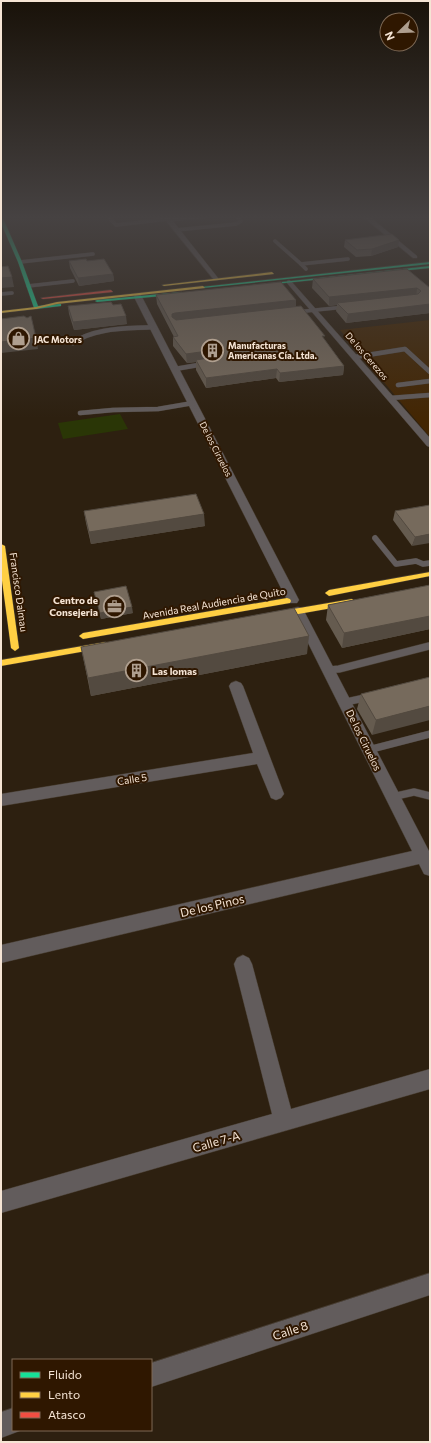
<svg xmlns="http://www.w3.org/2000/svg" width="431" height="1443" font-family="Commissioner,sans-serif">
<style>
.built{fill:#432603}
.green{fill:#2a3606}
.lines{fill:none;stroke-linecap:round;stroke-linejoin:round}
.lane-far3-casing{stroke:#463b2e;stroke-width:4}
.lane-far2-casing{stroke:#463b2e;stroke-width:5}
.lane-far1-casing{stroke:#463b2e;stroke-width:6}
.lane-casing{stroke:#463b2e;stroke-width:8}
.street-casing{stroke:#463b2e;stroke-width:1}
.fast-casing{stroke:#463b2e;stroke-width:1}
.slow-casing{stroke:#463b2e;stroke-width:1}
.jam-casing{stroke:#463b2e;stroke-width:1}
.lane-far3{stroke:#625c5c;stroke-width:3.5}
.lane-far2{stroke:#625c5c;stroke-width:4.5}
.lane-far1{stroke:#625c5c;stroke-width:5.5}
.lane{stroke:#625c5c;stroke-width:7}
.street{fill:#625c5c;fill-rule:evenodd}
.fast{fill:#16e098;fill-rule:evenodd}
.slow{fill:#ffcf43;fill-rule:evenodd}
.jam{fill:#f24e42;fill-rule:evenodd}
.wall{fill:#655b4f}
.shaded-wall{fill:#534a40}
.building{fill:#766a5c;stroke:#534a40}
.labels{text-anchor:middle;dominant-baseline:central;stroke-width:4;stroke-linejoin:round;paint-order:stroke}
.far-poi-label{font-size:9px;font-weight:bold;fill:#f5e4d4;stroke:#2f1700;text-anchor:start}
.far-street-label{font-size:9px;fill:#f5e4d4;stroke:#2f1700}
.street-label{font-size:10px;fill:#f5e4d4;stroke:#2f1700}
.poi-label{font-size:10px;font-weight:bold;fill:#f5e4d4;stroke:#2f1700;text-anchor:end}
.near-street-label{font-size:12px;fill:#f5e4d4;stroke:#2f1700}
</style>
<rect width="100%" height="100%" fill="#2d2010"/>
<path class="built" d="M430,320V437L340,330Z"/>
<path class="green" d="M120,414L128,429L63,439L58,423Z"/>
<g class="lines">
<defs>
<g id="lane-far3">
<path d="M109,218L116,225L168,219"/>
<path d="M168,220L210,216"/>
<path d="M176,230L236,224L241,221L237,216"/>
<path d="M275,241L301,264"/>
<path d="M20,262L93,254"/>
<path d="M306,269L301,264L348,259"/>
<path d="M28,286L73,281"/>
<path d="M1,294L12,293"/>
<path d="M296,312L345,307"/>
</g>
<g id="lane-far2">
<path d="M73,343C95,327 127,329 153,327"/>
<path d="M355,357L405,349L430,372"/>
<path d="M175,369L204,364"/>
<path d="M398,385L430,381"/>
<path d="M390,398L430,395"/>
<path d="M80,413L113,410L158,409L193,403"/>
</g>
<path id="lane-far1" d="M375,538L396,564L416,561L423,564L430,563"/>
<g id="lane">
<path d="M328,670L339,669L429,646"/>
<path d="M346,702L369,697"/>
<path d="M368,750L430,734"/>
<path d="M392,797L414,792L430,796"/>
</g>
<g id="street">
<path d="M162,216H169L218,278V280H214Z"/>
<path d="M362,216H369L417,256V258H413Z"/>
<path d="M289,280L291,281L430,438V447L427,446L287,283V281Z"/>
<path d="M135,295H141L142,297L299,600L297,603H289L287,600L134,297Z"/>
<path d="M298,607L302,608L304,611L430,853V876L424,874L419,864L1,963V945L412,851L292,611L294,608Z"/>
<path d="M236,681L241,683L243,686L284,794L281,798L276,800L271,798L257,764L1,806V794L253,753L229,686L231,683Z"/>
<path d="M243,955L249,958L252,964L291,1109L430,1069V1089L1,1213V1191L272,1114L234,964L237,958Z"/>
<path d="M430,1273V1295L151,1387V1363Z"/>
<path d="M13,1408V1430H22L1,1438V1412Z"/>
</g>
<g id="fast">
<path d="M1,217L3,218L22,262L38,306L59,304H61V306L36,309L34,308L18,262L1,223Z"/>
<path d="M430,262V264L203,288L201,287Z"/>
<path d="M430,266V268L256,286L254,285Z"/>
<path d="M182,292L184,294L97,302L95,301L97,300Z"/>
</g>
<g id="slow">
<path d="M272,272L274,274L164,286L162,285Z"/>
<path d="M203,286L205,288L57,304L36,309L1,313V311L36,307L57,302Z"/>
<path d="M1,544L5,546L19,648L15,651L11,648L1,573Z"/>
<path d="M430,572V576L329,596L325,593L329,590Z"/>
<path d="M287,598L290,599L291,601L290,603L83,639L79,636L83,633Z"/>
<path d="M352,599L356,602L355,604L270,619L266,616L270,613Z"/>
<path d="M106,642L110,645L109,647L1,666V660Z"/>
</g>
<path id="jam" d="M111,290L113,292L43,299L41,298Z"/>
</defs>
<use href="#lane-far3" class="lane-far3-casing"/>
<use href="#lane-far2" class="lane-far2-casing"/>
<use href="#lane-far1" class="lane-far1-casing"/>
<use href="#lane" class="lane-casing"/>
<use href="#street" class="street-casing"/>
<use href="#fast" class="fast-casing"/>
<use href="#slow" class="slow-casing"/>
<use href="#jam" class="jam-casing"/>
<use href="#lane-far3" class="lane-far3"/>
<use href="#lane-far2" class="lane-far2"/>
<use href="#lane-far1" class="lane-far1"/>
<use href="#lane" class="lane"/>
<use href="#street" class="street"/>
<use href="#fast" class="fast"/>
<use href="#slow" class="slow"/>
<use href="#jam" class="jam"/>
</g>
<g class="wall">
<path d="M345,240L398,247L371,256L356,257L344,247Z"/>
<path d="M69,261H87L113,274L114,281L79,286L70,268Z"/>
<path d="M313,279L430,288V313L346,323L336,311L337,305L329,306L312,288Z"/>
<path d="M156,295L296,300V307L324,339L344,366L343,375L279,382L276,378L206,388L196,370V362L187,363L173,346V337H174L157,304Z"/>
<path d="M113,305L127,324L74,330L69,314L68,306Z"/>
<path d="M430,505L412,546L393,520L395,511Z"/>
<path d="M84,511L205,526L91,544L86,523Z"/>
<path d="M430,585V629L342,648L326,620L328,605Z"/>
<path d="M94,592L133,613L101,619L96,598Z"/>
<path d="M81,647L307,654L91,696Z"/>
<path d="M430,677L372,735L357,709L361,694Z"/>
</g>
<g class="shaded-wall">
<path d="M399,240L398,247L371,256L372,249Z"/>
<path d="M113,274L114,281L79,286L78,278Z"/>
<path d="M12,277L14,287L1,288V278Z"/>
<path d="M417,288L416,297L337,303V305L329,306V297Z"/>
<path d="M296,300V309L176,321L172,317V314L175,313Z"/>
<path d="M430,304V313L346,323L348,314Z"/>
<path d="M126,316L127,324L74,330L73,322Z"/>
<path d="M36,338L38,349L1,353V342Z"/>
<path d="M218,346V355L215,359L196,360V362L187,363L186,354Z"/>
<path d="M344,366L343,375L279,382L280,373Z"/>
<path d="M277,369L276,378L206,388V378Z"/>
<path d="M204,514L205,526L91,544L89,532Z"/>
<path d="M430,534V543L412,546L415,537Z"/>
<path d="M132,607L133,613L101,619L100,613Z"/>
<path d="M430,616V629L342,648L344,633Z"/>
<path d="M309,636L307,654L91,696L88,678Z"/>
<path d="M430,706V720L372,735L376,720Z"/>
</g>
<g class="building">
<path d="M392,234L399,240L372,249L357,250L345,240Z"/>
<path d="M86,259L87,261L104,259L113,274L78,278L69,261Z"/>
<path d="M8,266L12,277L1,278V267Z"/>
<path d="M407,269L430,288V304L348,314L337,303L418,294L421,291L417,288L329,297L313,279Z"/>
<path d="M281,282L296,300L175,313L172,314V317L176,320L301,306L325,336H322L344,366L280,373L277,369L206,378L196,360L221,356L224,353L222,348L218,346L215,350L186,354L173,337L178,336L156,295Z"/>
<path d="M111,302L113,305L121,304L126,316L73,322L68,306Z"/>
<path d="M24,316L27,318L31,316L36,338L1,342V319Z"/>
<path d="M196,494L204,514L89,532L84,511Z"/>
<path d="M430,505V534L415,537L395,511Z"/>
<path d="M430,585V616L344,633L328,605Z"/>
<path d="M126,586L132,607L100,613L94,592Z"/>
<path d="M294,608L309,636L88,678L81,647Z"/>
<path d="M430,677V706L376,720L361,694Z"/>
</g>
<linearGradient id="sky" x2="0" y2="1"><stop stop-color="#191209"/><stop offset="0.52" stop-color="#464242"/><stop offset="1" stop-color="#464242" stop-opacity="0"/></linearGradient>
<rect width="431" height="418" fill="url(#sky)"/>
<defs>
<symbol id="shop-ring" viewBox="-11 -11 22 22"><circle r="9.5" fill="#2f1700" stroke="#af9f8f" stroke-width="1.5"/><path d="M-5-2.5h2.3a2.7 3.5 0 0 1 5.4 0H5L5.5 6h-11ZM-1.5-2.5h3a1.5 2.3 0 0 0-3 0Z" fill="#af9f8f"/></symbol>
<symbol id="building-ring" viewBox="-11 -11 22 22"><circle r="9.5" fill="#2f1700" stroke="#af9f8f" stroke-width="1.5"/><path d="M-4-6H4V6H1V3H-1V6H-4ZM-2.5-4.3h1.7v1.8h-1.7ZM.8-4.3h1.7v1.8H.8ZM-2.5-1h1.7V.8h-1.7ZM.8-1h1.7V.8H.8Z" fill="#af9f8f"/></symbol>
<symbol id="office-ring" viewBox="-11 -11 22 22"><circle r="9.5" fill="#2f1700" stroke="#af9f8f" stroke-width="1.5"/><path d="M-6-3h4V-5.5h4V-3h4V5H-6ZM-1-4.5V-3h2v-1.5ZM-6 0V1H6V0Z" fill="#af9f8f"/></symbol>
</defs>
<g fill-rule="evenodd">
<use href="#shop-ring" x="6" y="326" width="25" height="25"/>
<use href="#building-ring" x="200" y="338" width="25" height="25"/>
<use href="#office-ring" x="102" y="594" width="25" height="25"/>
<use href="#building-ring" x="124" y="658" width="25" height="25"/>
</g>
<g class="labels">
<g class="far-poi-label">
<text x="34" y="339">JAC Motors</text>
<text x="228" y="345">Manufacturas<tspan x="228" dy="10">Americanas Cía. Ltda.</tspan></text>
</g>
<g class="far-street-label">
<text transform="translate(367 356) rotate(49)">De los Cerezos</text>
<text transform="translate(216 449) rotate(63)">De los Ciruelos</text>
</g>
<g class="street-label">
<text transform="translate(19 592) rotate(82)">Francisco Dalmau</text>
<text transform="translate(214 603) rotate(-10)">Avenida Real Audiencia de Quito</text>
<text transform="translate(364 740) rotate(64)">De los Ciruelos</text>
<text transform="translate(132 779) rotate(-9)">Calle 5</text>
</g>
<g class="poi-label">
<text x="98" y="600">Centro de<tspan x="98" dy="12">Consejeria</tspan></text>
<text x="152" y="671" text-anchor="start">Las lomas</text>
</g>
<g class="near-street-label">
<text transform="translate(212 905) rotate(-13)">De los Pinos</text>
<text transform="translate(216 1141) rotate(-16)">Calle 7-A</text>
<text transform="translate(290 1330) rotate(-18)">Calle 8</text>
</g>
</g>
<rect width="431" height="1443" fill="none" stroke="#f5e4d4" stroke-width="4"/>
<rect x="12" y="1359" width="140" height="72" fill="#2f1700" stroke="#7e6955"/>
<rect x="20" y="1372" width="20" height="6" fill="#16e098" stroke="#7e6955"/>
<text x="48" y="1379" font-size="12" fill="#f5e4d4">Fluido</text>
<rect x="20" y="1392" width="20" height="6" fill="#ffcf43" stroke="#7e6955"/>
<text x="48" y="1399" font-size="12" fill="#f5e4d4">Lento</text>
<rect x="20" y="1412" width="20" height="6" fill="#f24e42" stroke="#7e6955"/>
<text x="48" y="1419" font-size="12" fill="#f5e4d4">Atasco</text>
<g transform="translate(399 32) rotate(247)"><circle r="19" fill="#2f1700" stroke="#7e6955"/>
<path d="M0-3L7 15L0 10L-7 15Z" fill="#af9f8f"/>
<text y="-6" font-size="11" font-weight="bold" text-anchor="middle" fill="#f5e4d4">N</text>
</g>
</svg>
